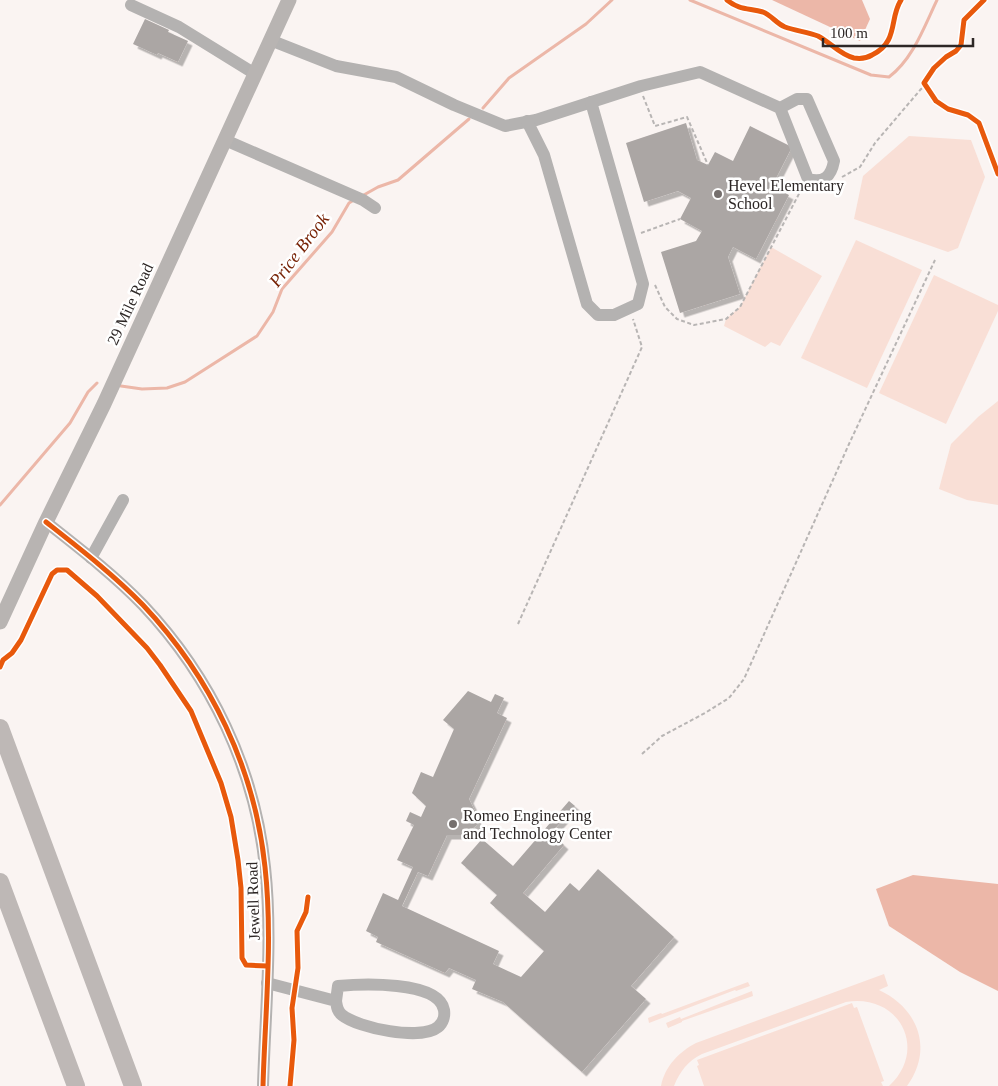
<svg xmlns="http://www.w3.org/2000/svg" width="998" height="1086" font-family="'Times New Roman',serif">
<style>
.green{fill:#f9dfd6}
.water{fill:#ecb7a8}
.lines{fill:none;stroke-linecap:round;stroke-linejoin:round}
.stream{stroke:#ecb7a8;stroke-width:3}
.building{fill:#aba6a4;filter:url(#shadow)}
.path{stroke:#b8b5b4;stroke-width:2;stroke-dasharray:4 2.5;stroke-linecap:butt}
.minor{stroke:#b4b2b1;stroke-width:12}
.major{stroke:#b8b4b2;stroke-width:15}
.highway{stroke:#beb8b6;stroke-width:18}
.cycleway-casing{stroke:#fff;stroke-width:8}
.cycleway{stroke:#e8590c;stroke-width:5}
.poi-dot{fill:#756f6d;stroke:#fff;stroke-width:2}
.labels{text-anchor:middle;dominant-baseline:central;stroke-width:5;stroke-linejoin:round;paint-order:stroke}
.poi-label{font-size:16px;fill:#2d2726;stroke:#fff;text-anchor:start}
.street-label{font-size:16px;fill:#2d2726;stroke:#fff}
.water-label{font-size:18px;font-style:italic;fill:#772205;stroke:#fff}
</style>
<defs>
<filter id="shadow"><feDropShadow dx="4.5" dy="4.5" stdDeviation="0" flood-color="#0004"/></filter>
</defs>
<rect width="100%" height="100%" fill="#faf4f2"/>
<g class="green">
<path d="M909,136L971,140L985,177L958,248L948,252L854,219L863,176Z"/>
<path d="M856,240L922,270L867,388L801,358Z"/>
<path d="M771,247L822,276L780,346L771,342L765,347L724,326L726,319L740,307Z"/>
<path d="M934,275L998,305V311L946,424L879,393Z"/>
<path d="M998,401V505L967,500L939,489L951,444L978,417Z"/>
<path d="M884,974L888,986L879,990C918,1008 934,1049 907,1086H889C929,1049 899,993 846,1002L702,1054C688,1061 680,1071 674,1086H661C665,1066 679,1052 696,1043Z"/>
<path d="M748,982L750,986L736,991L735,990L649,1023L648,1018L661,1013L662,1014Z"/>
<path d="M752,991L753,996L682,1021V1022L668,1028L666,1023L680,1017L681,1019Z"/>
<path d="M852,1003L854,1008L857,1007L884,1081L881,1082L883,1086H704L697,1066L699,1065L697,1060Z"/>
</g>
<g class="water">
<path d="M772,0H862L870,19L860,41Z"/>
<path d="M913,875L998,884V991L960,972L889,926L876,889Z"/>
</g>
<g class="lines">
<g class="stream">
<path d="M690,0L871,75L889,77C913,59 924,27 937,0"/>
<path d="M483,108L509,78L586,24L612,0"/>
<path d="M362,196L378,187L398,180L469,119"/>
<path d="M121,386L142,389L167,388L185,382L257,336L273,312L282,289L332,232L349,203L354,200"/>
<path d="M0,505L70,423L88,392L97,383"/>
</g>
</g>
<g class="building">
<path d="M145,19L169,30L168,32L188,41L178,62L158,53L157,55L133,44Z"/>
<path d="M686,123L697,160L708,165L715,152L733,161L750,126L792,147L772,186L789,195L756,259L733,247L728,257L740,294L680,313L661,252L696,241L702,231L680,219L691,198L678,191L644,202L626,143Z"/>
<path d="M468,691L491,702L495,694L504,698L497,713L507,718L469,799L476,813L477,825L464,835H447L428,876L418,872L402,906L499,951L493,964L521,977L544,951L490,903L497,895L461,863L482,839L513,866L569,801L575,806L551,833L564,845L523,893L545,912L570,883L579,891L598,869L674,937L631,986L646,999L582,1072L503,1002L472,989L476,980L449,968L445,973L376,942L378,937L366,931L383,893L398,900L413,867L397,860L414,825L406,821L410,812L421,817L426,806L412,793L421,772L433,777L454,729L443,720Z"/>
</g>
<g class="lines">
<g class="path">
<path d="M643,96L655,126L687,117L708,165"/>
<path d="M842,177L860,167L875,143L921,89L929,88"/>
<path d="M641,233L680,219"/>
<path d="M655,285L665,307L677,319L694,325L726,319L740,307L802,188"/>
<path d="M518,624L642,347L633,319"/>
<path d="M642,754L662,736L705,713L729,698L744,679L849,444L935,260"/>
</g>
<g class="minor">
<path d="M131,5L179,27L255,74"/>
<path d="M270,40L336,66L396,77L454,105L505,126L536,120L641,86L700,72L780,108L797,99H807L834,161C831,177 824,183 808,179L780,108"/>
<path d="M527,121L544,155L587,304L598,315H614L638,304L643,284L591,102"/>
<path d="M225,140L363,200L375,208"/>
<path d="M46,522C79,548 114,575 143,605C211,677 255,769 265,867C273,939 265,1014 263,1086"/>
<path d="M91,558L123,500"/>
<path d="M267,983L336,1001L338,986C359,984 439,980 444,1010C445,1016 443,1023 438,1027C421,1041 358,1028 342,1015C337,1011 337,1007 336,1001"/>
</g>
<path class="major" d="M0,622L46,522L104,404L289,0"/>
<g class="highway">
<path d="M0,728L133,1086"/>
<path d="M0,882L76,1086"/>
</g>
<defs>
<g id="cycleway">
<path d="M727,0C739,10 749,8 763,12C771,15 777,24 785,27C796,31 808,32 818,36C830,42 840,55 854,58C860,59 867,58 872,55C899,42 889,18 901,0"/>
<path d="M984,0L964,20L961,45L956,51L946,57L934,68L924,83L936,101L948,109L968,115L979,123L998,174"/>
<path d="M46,522C79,548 114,575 143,605C211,677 255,769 265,867C273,939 265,1014 263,1086"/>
<path d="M0,667L3,660L12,653L21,640L52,574L57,570H67L97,596L147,648L160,665L191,711L221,783L231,817L238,860L241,888L242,958L246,965L267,966"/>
<path d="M290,1086L294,1040L292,1008L298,968L297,931L306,912L308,897"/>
</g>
</defs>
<use href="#cycleway" class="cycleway-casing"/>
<use href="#cycleway" class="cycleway"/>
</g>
<g class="poi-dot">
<circle cx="718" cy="194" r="5"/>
<circle cx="453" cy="824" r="5"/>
</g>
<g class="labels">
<g class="poi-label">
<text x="728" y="185">Hevel Elementary<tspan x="728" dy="18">School</tspan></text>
<text x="463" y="815">Romeo Engineering<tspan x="463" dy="18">and Technology Center</tspan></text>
</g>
<g class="street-label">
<text transform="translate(130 304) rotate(-65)">29 Mile Road</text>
<text transform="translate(253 901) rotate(-92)">Jewell Road</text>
</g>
<g class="water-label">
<text transform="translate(299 250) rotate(-53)">Price Brook</text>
</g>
</g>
<path d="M823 38v8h150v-8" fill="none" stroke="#2d2726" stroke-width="2.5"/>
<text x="830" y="38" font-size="15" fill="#2d2726" stroke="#ffffff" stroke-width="4" paint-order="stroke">100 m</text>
</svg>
